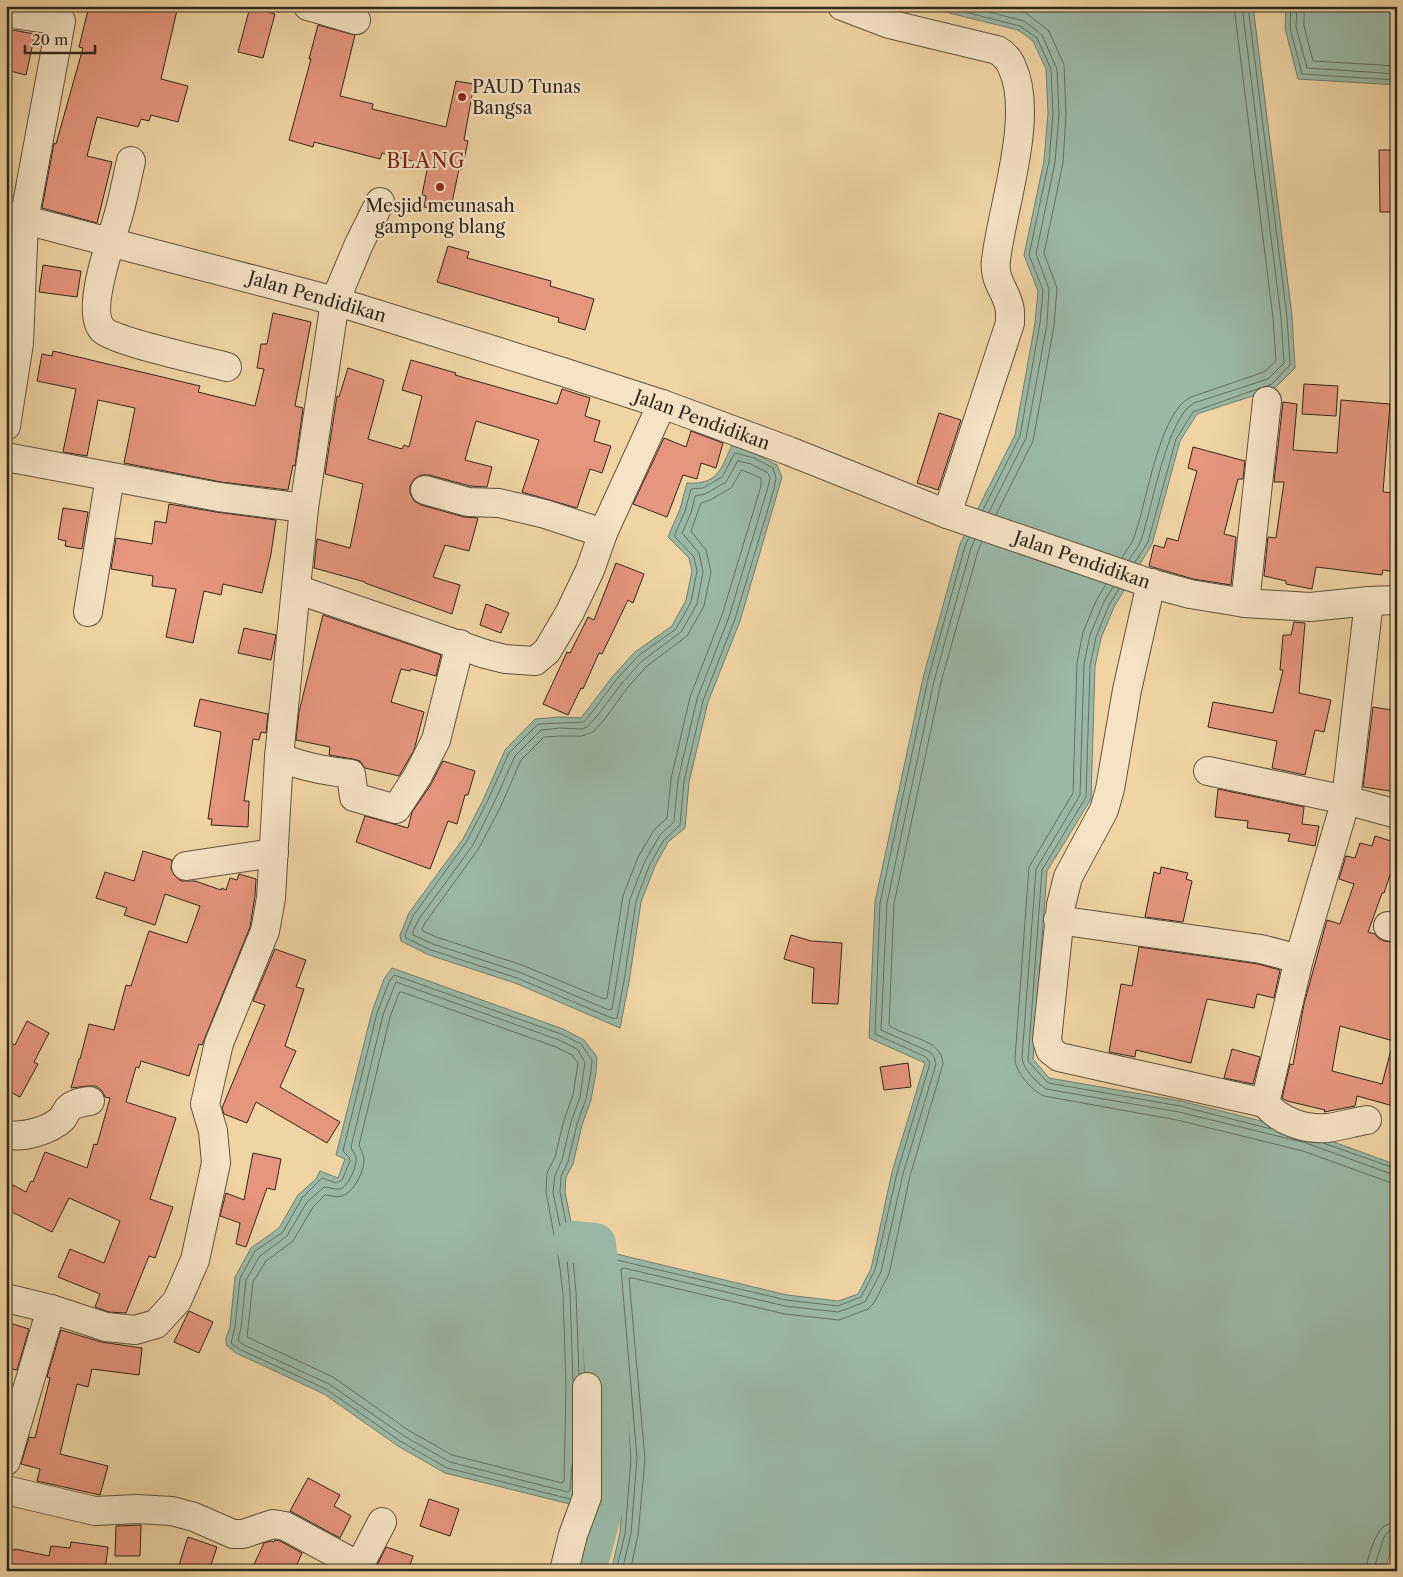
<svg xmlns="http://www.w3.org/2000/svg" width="1403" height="1577" font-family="'Libre Caslon Text',serif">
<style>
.water{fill:#9ab8a5;stroke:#6f7e6e}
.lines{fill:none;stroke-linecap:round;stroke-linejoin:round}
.shore{stroke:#647060;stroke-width:1}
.river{stroke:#9ab8a5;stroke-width:42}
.building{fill:#e6957f;stroke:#2f271c}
.minor-casing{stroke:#5f523e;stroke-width:30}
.minor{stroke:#f5e3c4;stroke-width:28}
.poi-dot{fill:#8f2418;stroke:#f5e3c4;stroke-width:2}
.labels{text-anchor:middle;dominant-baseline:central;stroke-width:4.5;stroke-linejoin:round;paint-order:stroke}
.poi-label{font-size:18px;fill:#2f271c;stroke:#f5e3c4;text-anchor:start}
.street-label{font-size:18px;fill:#2f271c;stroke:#f5e3c4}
.quarter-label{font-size:20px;letter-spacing:1px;fill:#7a1f14;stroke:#f5e3c4}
</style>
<rect width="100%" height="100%" fill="#f0d4a4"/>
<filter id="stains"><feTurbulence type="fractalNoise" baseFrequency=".004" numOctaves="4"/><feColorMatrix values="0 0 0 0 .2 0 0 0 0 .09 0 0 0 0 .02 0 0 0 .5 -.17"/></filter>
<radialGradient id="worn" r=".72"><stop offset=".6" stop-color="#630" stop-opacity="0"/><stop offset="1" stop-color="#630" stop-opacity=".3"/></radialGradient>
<g class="water">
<path d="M921,6H1253L1292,316L1295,368L1274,389L1197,414L1180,441L1152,544L1114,607L1101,638L1095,666L1091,799L1047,871L1033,1059L1049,1078L1181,1101L1309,1133L1397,1165V1535L1384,1571H611L620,1533L626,1458L608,1252L787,1295L838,1301L858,1294L871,1269L892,1172L925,1063L869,1038L875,902L923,678L960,544L1015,435L1035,323L1038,291L1024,255L1044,161L1048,113L1046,69L1033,41L1018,30Z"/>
<path d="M1286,6H1397V85L1298,79L1285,28Z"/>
<path d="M732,445L755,454L777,465L782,477L740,621L708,702L689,782L685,828L668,842L655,866L641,902L629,982L620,1028L515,983L429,955L401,941L400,935L409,913L463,839L483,800L505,750L535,719L560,717L581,718L613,676L635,652L672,626L686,600L692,571L689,558L668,537L680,509L687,483C718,485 721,469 732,445Z"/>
<path d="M392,968L563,1029L584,1040L597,1057L596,1072L591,1100L582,1125L573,1164L566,1177L565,1192L578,1258L583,1324L585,1386L578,1506L445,1473L398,1446L324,1394L236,1353L226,1345V1338L230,1327L235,1277L251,1248L279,1228L298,1195L316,1179L320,1171L338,1178L345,1159L336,1155L372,1012L384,979Z"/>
</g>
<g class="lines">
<g class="shore">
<path d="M941,6L1020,26L1037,38L1051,69L1053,113L1049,161L1029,255L1043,290L1040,323L1020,436L983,510"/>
<path d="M965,6L1024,21L1042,35L1057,69L1059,114L1055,162L1036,254L1049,289L1047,324L1026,438L989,512"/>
<path d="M1248,6L1287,317L1290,365L1272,384L1265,387"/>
<path d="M1291,6L1290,28L1302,74L1397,80"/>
<path d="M1297,6L1296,27L1307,68L1397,74"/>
<path d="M1304,6V26L1313,61L1397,66"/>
<path d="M735,453L754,458L773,468L776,478L774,489L735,619L703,701L684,781L680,825L664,840L650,864L636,901L624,981L617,1018L614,1019L517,978L431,950L406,938L405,935L413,916L467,841L487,802L509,753L538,724L584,722L593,711L617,679L638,656L676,629L691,602L697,571L694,557L675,537V534L685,511L691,489L703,488L722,477Z"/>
<path d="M738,461L751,464L768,473L770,478L768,487L729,617L697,699L678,780L674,822L660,835L645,861L630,899L612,1009L609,1010L519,972L433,944L413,935V931L419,919L473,845L493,805L515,756L541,730L560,728L582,729L587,727L598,715L622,683L642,661L681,632L697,604L703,572L699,553L682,533L691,513L695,496L705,494L726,482Z"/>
<path d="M742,470L761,478V486L722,615L690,697L671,779L667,818L654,830L638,857L623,896L607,998L604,999L522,965L436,937L423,931L422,929L425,923L479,848L500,808L521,760L544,737L560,736H582L593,732L604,720L628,687L647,666L687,636L704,606L711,572L706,550L691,531L701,503L710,500L731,488Z"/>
<path d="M996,515L1033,441L1054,326L1057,288L1044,253L1063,163L1066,114L1064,65L1049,31L1026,13L998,6"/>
<path d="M1122,558C1126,550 1133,543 1135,534C1147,502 1159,412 1191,397L1264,372L1276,361L1273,318L1234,6"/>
<path d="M1129,560C1133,553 1140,545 1142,537C1152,508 1167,417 1194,403L1268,379L1284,363L1281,317L1242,6"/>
<path d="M1135,562L1148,542L1176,439L1193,412L1260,388"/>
<path d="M1106,584L1097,599L1083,632L1077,663L1073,793L1029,867L1015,1058C1015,1072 1031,1090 1044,1096L1177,1120L1303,1151L1389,1182L1397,1183"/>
<path d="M1113,587L1104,602L1090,635L1084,664L1080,795L1036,869L1022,1058C1023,1069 1037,1083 1046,1089L1179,1112L1306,1143L1397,1176"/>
<path d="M1119,589L1109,605L1096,637L1090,666L1086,797L1042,870L1028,1061L1048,1083L1180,1106L1271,1129"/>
<path d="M402,992L556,1047L572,1055L578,1063L573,1095L564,1120L555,1157L547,1173L546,1192L559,1261L563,1293L566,1386L564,1481L562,1483L452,1455L408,1430L333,1377L247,1337L253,1282L266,1261L293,1241L313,1207L325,1195C330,1195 336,1198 341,1196C353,1194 364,1172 364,1160C364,1155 361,1150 359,1145L390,1017L399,993Z"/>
<path d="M1323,1143L1397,1169"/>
<path d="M572,1465L570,1490L568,1492L450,1462L404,1436L329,1384L242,1344L238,1340L241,1328L246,1280L260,1256L287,1236L307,1202L324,1187C329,1187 334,1190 340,1189C348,1187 357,1166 356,1158C356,1154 352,1151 351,1147L383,1015L396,982L559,1040L577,1049L585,1062L580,1097L571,1122L562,1160L555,1175L553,1192L567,1260L570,1292L573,1382"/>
<path d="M570,1499L447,1468L400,1441L326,1389L239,1349L231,1343L235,1327L240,1278L255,1251L283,1232L302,1198L322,1178L336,1183L342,1180L350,1161L349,1157L343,1151L377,1013L389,982L394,975L561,1034L581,1044L592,1060L591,1071L586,1099L577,1124L568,1162L561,1176L560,1192L573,1259L576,1292L579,1374"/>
<path d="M616,1571L625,1534L631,1458L614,1261L617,1260L786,1300L838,1306L861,1297L875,1270L897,1173L930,1063L926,1057L875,1034L880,903L928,679L965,546L969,537"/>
<path d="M622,1571L631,1534L637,1458L621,1269L624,1268L785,1306L838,1312L865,1302L881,1272L903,1174L936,1064L934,1057L930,1052L881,1030L887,903L934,681L971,548L975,539"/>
<path d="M630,1571L638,1535L645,1459L629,1278H632L785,1314L839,1320L868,1309L874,1303L889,1274L910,1176L943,1064C942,1038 905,1038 889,1025L894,904L941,682L978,551L982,542"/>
<path d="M1366,1571C1366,1561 1375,1535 1382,1528C1386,1524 1391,1523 1397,1522"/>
<path d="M1373,1571L1384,1537L1389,1531L1397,1530"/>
</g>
<path class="river" d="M574,1242L595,1244L605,1353L609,1459L604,1500L585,1571"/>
</g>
<g class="building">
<path d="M89,6H178L161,79L188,86L178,122L151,115L149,121L141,119L138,127L97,117L87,156L112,162L97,223L42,208L54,143L56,144L83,48L79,47Z"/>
<path d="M250,7L275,14L263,58L238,52Z"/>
<path d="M318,25L355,35L340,96L373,104L372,109L446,127L456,81L474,84L464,140L468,141L462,169H459L450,212L424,207L426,196L422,195L428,165L382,153L380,159L314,142L313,147L289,140L311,59H309Z"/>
<path d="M6,29L35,34L26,75L6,70Z"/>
<path d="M1379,150H1397V212H1380Z"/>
<path d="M448,246L469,252L467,258L551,281L550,286L594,299L585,330L558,322L559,318L437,282Z"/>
<path d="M43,265L81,271L77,297L39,292Z"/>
<path d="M273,313L311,322L295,406L303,408L295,466L293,465L288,490L221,482L124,463L135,408L98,400L87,456L63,452L76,389L37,381L42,354L52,356L53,351L200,386L198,392L255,406L264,369L257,368L261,344H267Z"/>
<path d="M411,360L456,373L455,375L557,404L562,389L590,398L585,416L600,421L594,441L611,446L602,473L590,469L577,508L522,492L539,440L476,421L465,460L492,467L487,487L470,486L429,475H421L414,479L410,486V493L414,501L421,505L464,517L478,518L469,551L445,545L433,577L460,585L452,614L365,583V582L314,568L317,539L350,548L363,484L325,474L337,396L339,397L348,368L384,380L368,439L402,449L404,445L409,447L422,396L402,390Z"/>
<path d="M1304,384L1338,386L1336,416L1302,414Z"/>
<path d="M1341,400L1390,404L1383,492L1397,493V572L1383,570L1382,575L1316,567L1312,589L1286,584V581L1264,576L1268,537L1276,538L1284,482H1274L1283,402L1297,404L1293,450L1337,453Z"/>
<path d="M939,413L961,420L938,490L917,483Z"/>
<path d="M691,431L723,443L716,468L701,463L697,479L683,475L667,517L633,504L664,438L686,447Z"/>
<path d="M1193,447L1245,461L1243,479H1238L1224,534L1236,537L1231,585L1193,579L1149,566L1154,545L1164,548L1167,538L1178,541L1197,471L1188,468Z"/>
<path d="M169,504L216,512L276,520L271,554L262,593L223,584L221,595L204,591L193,643L166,637L176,589L152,586L153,576L111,569L116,538L152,544L155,521L166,523Z"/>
<path d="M63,508L88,512L82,549L65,546L66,541L58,539Z"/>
<path d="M616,563L644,574L633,603L628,600L602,654L599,653L583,689L581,688L568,715L543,704L567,652L570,653L588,617L594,620Z"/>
<path d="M486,604L509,613L501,633L480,625Z"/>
<path d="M323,615L441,655L436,676L411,669L410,671L401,669L391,702L424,712L414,750L399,776L365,768L360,761L353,759L329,755L330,747L296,740L299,712Z"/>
<path d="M1294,622L1305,623L1299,693L1331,700L1324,732L1315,730L1305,775L1272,768L1277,741L1208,727L1213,702L1273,713L1283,670H1280L1283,635H1291Z"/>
<path d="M244,628L276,635L271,660L238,653Z"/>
<path d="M200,699L268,714L266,733L261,732L259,740L253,739L244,801H249L248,827L211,825L212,819H208L221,732L194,726Z"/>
<path d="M1373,707L1397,711V792L1363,787Z"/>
<path d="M443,761L475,771L468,795H465L457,824L448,821L430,869L356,842L365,816L408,828L412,812L430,786Z"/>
<path d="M1218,789L1304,807L1302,824L1319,826L1315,846L1288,841L1290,834L1247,828L1248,821L1215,817Z"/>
<path d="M1375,836L1397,843V877L1390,875L1384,893H1382L1368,932L1375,934L1378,938L1384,941L1397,943V990L1392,1011L1397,1012V1042L1340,1026L1332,1071L1382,1084L1391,1050L1397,1051V1107L1357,1096L1355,1106L1324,1112L1325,1110L1287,1101L1282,1098L1290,1064L1293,1065L1304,1004L1327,920L1340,924L1354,884L1339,879L1346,856L1355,858L1360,843L1372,846Z"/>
<path d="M143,851L172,860L171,868L174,875L181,881H195L221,890L222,888L226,890L230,878L237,880L239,874L256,879L255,896L250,927L202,1045L199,1044L189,1076L141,1061L139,1068L136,1067L126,1102L176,1118L150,1199L173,1207L155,1258L149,1256L126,1313L109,1312L95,1307L100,1294L58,1277L70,1249L104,1263L120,1221L69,1198L52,1232L6,1209V1199L13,1185L26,1192L31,1181L33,1182L45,1152L87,1168L94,1144L97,1145L110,1098L105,1097L102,1091L96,1086H88L71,1088L79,1059H80L89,1024L114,1030L126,985L131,986L149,931L187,943L200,906L165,894L155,925L124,915L127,908L96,898L105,872L134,881Z"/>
<path d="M1161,867L1188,873L1186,879L1192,881L1183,922L1145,917L1154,872L1160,874Z"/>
<path d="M791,935L811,941L842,943L838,1004L812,1003L814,968L784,959Z"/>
<path d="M1139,947L1258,964L1280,970L1274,998L1257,994L1254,1008L1207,999L1191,1063L1136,1050L1135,1057L1109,1052L1121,984L1132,986Z"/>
<path d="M275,949L306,960L296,987L304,989L285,1046L296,1051L280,1087L340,1122L327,1143L256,1102L247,1123L224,1114L222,1108L265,1005L253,1001Z"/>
<path d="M27,1021L49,1033L34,1062L38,1064L20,1097L6,1090V1040L15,1045Z"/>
<path d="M1232,1049L1260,1057L1253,1084L1224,1078Z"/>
<path d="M908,1063L911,1087L884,1090L880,1067Z"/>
<path d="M253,1153L281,1159L275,1190L267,1188L246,1247L236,1244L240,1223L220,1216L226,1193L244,1200Z"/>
<path d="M189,1311L213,1322L199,1353L174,1342Z"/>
<path d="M6,1322L29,1329L17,1370L6,1368Z"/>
<path d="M61,1330L101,1342L142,1348L139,1375L92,1369L88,1387L77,1384L60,1454L108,1466L100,1495L37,1481L40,1469L21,1464L29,1437L35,1438L50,1378L47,1377Z"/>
<path d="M308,1478L340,1495L334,1506L351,1516L340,1538L290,1511Z"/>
<path d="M429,1499L459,1509L450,1536L420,1526Z"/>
<path d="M141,1525L140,1556H115L116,1526Z"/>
<path d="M188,1537L217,1547L209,1571H177Z"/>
<path d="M275,1540L280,1541L302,1553L294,1571H251L264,1543L271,1541L274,1542Z"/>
<path d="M71,1542L108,1547L105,1571H6V1549L15,1550V1549L49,1556L51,1546L70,1548Z"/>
<path d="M386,1547L413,1556L408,1571L375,1570Z"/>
</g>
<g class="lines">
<defs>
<g id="minor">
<path d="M308,6L356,20"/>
<path d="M842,6L889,24L997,50C1004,54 1009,59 1012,67C1035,116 1002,207 996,260C993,282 1008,292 1010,311C1010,315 1010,319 1010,323L947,514"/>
<path d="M6,13L61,21L24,220L19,343L6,426"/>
<path d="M131,161C127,178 124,195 119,213C113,236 84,311 103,330C116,342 205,361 227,367"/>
<path d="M6,215L335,301L563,372L662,404L789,451L947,514L1146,582L1190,594L1245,603L1310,607L1369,601L1397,600"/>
<path d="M6,457L219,497L304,508"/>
<path d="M425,490L468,502L499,503L545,514L603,533"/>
<path d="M1151,583L1127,690L1110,789L1104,810L1068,877L1061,905L1047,1040L1050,1050L1059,1057L1265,1103C1279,1121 1305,1130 1328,1128C1341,1126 1354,1122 1367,1120"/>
<path d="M296,589L485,654L505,659L535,661L547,651L570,612L590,570L603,533L662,404"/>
<path d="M1369,601L1346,800L1397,814"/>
<path d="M1245,603L1267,401"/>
<path d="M88,612L110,477"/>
<path d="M279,757C302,767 326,771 351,774L354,797L396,809L417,777L436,740L460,644"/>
<path d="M1208,771L1346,800L1299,959L1265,1103"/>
<path d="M186,866L274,853"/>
<path d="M1058,920L1261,949L1299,959"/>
<path d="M1388,926L1397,928"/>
<path d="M6,1134C22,1139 50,1130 62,1119C64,1116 66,1112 68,1109C74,1103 82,1102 90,1101"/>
<path d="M6,1298L51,1309L106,1327L135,1330L156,1324L177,1301L195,1260L216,1163L213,1131L205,1104L219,1043L265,931L271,898L279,757L304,508L335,301L359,244L380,202"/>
<path d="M6,1461L51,1309"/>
<path d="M6,1490L95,1511L137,1509L172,1511L194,1517L233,1534H243L273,1524L285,1526L359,1566L382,1522"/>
<path d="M564,1571L573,1535L587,1497V1387"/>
</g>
</defs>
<use href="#minor" class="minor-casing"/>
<use href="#minor" class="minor"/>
</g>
<g class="poi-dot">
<circle cx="462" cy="97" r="5"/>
<circle cx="440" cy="187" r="5"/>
</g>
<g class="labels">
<g class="poi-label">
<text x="472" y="87">PAUD Tunas<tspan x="472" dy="21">Bangsa</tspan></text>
<text x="440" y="206" text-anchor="middle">Mesjid meunasah<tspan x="440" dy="21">gampong blang</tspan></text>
</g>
<g class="street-label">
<text transform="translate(317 297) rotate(16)">Jalan Pendidikan</text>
<text transform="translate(702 420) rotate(20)">Jalan Pendidikan</text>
<text transform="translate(1082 560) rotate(19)">Jalan Pendidikan</text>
</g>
<g class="quarter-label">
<text x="426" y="161">BLANG</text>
</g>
</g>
<rect width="1403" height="1577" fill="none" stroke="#f0d4a4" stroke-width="25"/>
<rect x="8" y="8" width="1388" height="1562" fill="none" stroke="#2f271c" stroke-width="2.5"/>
<rect x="12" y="12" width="1378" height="1552" fill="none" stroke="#2f271c"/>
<path d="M25 45v8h70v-8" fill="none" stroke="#2f271c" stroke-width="2.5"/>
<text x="32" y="45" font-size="15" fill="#2f271c" stroke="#f5e3c4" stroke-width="4" paint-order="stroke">20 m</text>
<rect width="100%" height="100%" filter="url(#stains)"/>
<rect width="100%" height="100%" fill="url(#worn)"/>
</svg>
